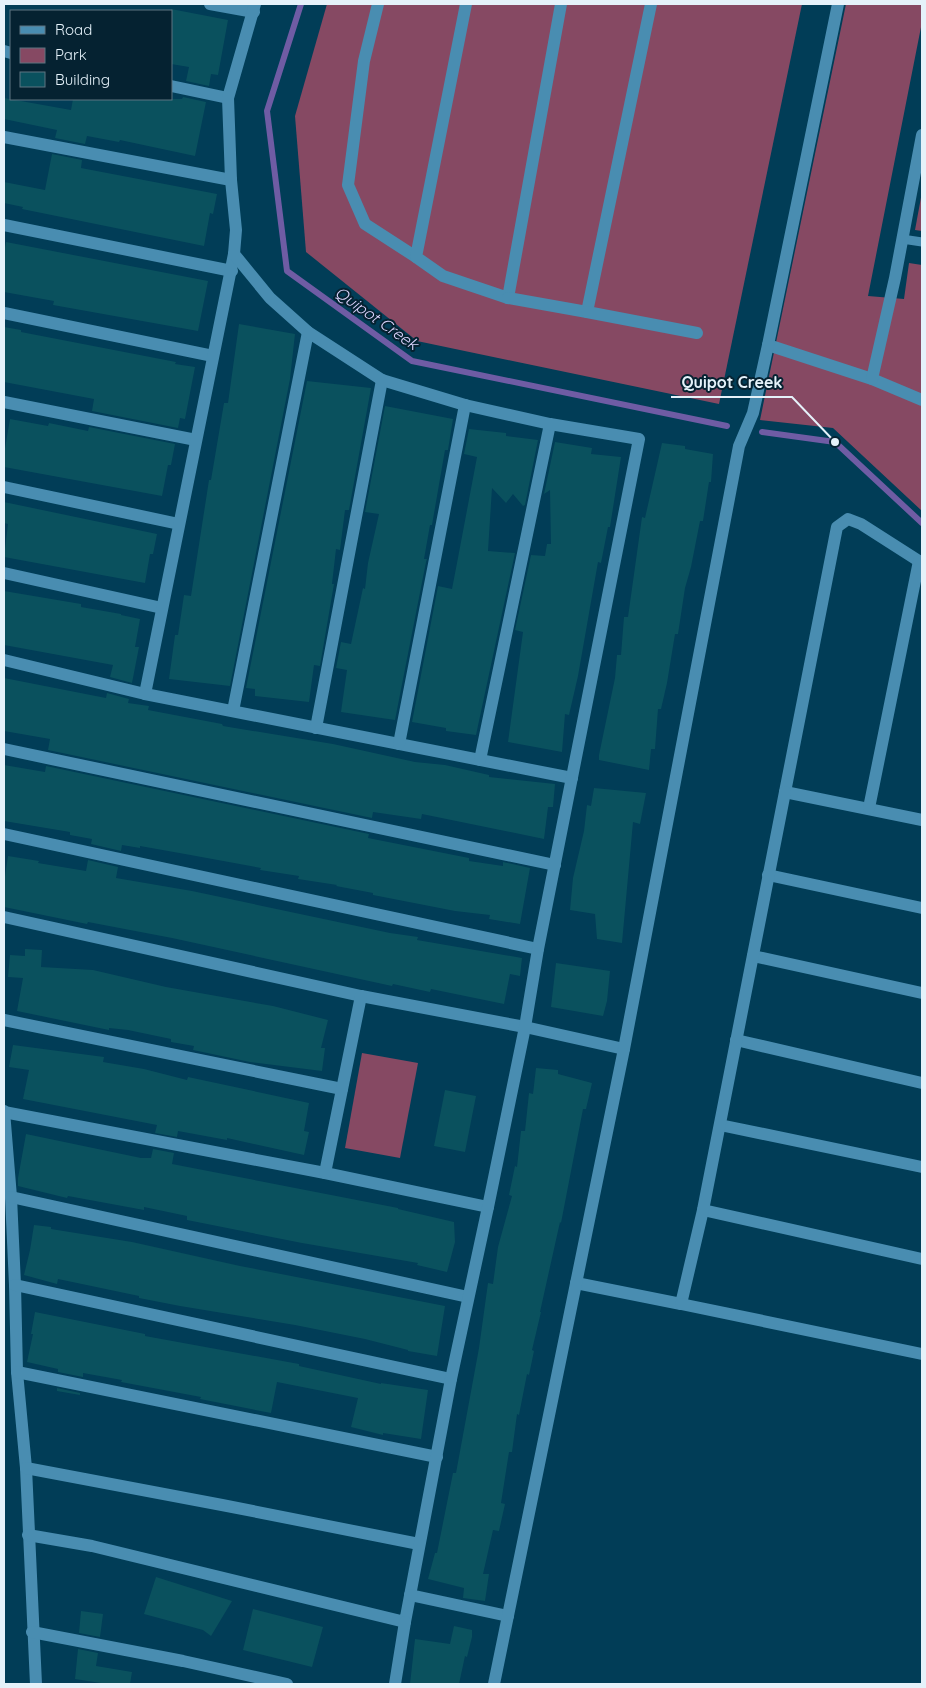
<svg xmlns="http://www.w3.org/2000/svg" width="926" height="1688" font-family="Quicksand,sans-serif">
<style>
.green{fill:#864963}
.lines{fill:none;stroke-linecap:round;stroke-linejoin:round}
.stream{stroke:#6f5ca4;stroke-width:6}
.building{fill:#0a515e}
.service{stroke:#498db1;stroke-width:9}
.minor{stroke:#498db1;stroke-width:12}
.labels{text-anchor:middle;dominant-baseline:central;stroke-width:4;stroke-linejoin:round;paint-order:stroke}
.water-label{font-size:16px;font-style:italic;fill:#dcd4fd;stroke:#052231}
.leader{fill:none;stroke:#e5f2fa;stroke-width:2}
.callout-dot{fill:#e5f2fa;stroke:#052231;stroke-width:2}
.callout-label{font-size:16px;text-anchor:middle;font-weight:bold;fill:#e5f2fa;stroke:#052231;stroke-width:4;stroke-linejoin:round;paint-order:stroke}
</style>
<rect width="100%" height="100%" fill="#013d57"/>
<g class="green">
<path d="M327,4H802L719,404L417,341L306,252L295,116Z"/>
<path d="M846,4H922V22L868,296L904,299L909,263L922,265V511L833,428L760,420Z"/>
<path d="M922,192V231L915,230Z"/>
<path d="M362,1053L418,1063L400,1158L345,1148Z"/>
</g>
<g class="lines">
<g class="stream">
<path d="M301,4L267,111L287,271L412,361L727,426"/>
<path d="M762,432L835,442L922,523"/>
</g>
</g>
<g class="building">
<path d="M171,9L228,20L218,75L211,74L209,86L186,81L189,67L171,64Z"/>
<path d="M183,97L206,102L195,156L120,140L119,142L87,136L85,144L55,138L57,130L4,119V98L71,110L73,99H182Z"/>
<path d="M52,154L82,160L81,168L217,194L213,214L210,213L204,246L22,209L23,207L4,203V182L45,190Z"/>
<path d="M6,242L208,281L198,331L53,305L54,301L4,292V253Z"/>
<path d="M239,324L295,334L290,379L230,686L169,679L175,635H178L184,595L191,596L209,480H211L224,403H228Z"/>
<path d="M4,327L21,330V332L176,362L175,364L195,367L185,419L180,418L178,428L92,411L94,399L4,382Z"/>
<path d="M307,381L371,388L349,510H345L340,550L336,549L332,584H334L320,666L314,665L309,702L255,696V689L246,688Z"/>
<path d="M385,406L453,419L448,450H445L432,525H430L424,559H427L426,562L395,720L341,712L347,670L336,668L341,642L351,644L363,588L365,589L368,563L379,514L365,512Z"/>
<path d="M10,419L48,426L49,423L88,431L89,427L175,444L171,465H168L162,496L4,467V454Z"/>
<path d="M469,429L506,433V436L538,440L525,505L523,506L513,494L506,503L492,488L488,551L515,553L476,735L446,731V728L412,722L438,586L452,589L457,563L477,457L464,454Z"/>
<path d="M555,442L592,448L591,454L621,457L610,527H608L601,563L598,562L578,676L569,715L565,714L562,752L508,742L523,632L515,630L531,555L545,556L547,544H551L550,490L544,494Z"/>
<path d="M662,443L685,446V449L713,454L711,482H709L703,521H700L691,567L685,588L678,634H675L667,683L661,709H658L655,749H651L649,770L599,760V755L615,678L617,655H621L624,617H628L642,517L645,518Z"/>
<path d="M4,502L157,534L153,554H150L145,583L4,557L8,524L4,523Z"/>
<path d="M4,591L81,604V607L121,614V615L140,619L135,647H139L132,683L110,677L113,665L4,645Z"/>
<path d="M4,678L106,698L107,693L129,699L128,703L149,706L148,710L222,724L223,726L333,744L415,762L445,765L489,775V777L555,784L553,807H548L544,839L422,814L421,819L373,812L372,818L48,750L50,739L4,731Z"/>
<path d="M4,765L45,772L46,766L369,834L368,838L469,858V861L503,866V862L530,868L520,924L489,919L490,915L455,911L373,895V893L336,886L337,885L298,879L299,876L260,870L261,868L185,854L140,846V848L122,845L121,851L91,844L92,839L70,835V832L4,821Z"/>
<path d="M594,788L646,793L640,824L633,822L622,943L597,939L595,914L570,910L573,878L584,831L587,805L591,806Z"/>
<path d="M8,856L39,861L38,863L86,871L88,860L118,867L116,878L192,891L390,933L418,937L417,940L522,958L520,976L510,974L504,1004L431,989L430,992L393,984L392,986L172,938L88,922L87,924L4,907V883Z"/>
<path d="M25,949L42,950L41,967L93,970L166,987L273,1006L328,1020L321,1048H325L322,1071L250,1062L193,1050L194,1046L171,1042V1039L128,1030L109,1028V1030L17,1011L23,978L8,977L10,955L25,956Z"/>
<path d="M556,963L610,971L607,1001L603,1016L551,1007Z"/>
<path d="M13,1045L104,1057L103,1062L144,1069L187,1080L188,1077L309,1103L304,1131L309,1132L304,1155L227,1138V1140L178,1131L177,1137L155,1133L157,1125L23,1099L29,1070L9,1067Z"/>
<path d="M536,1068L558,1070V1074L592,1083L586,1109H583L561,1223L560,1222L540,1312H541L532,1350L534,1351L529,1375L527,1374L519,1415L517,1414L512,1452H509L501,1503L505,1504L499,1531L493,1530L483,1574H489L485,1601L463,1598L464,1588L428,1579L435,1553H437L453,1473H456L479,1348L488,1283L493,1284L498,1247L512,1196L509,1195L515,1166L517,1167L521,1131H525L529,1093L533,1094Z"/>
<path d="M445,1090L476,1096L465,1152L434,1146Z"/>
<path d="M26,1134L141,1158H151L153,1149L174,1153L172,1164L398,1208V1209L454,1222L455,1242L447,1272L417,1265L418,1263L302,1243L187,1220V1216L144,1207V1210L68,1196L67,1198L18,1186V1178Z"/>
<path d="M34,1225L51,1227V1229L132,1242L240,1266L445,1306L437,1356L408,1351V1350L365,1339L295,1325L180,1306L139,1298V1296L58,1279L57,1284L24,1275L30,1250Z"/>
<path d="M35,1312L145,1334V1336L299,1364V1366L381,1384V1383L428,1390L421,1439L383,1433V1435L351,1427L358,1398L277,1382L271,1413L200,1399L201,1397L121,1382L122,1380L83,1373V1377L58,1372V1369L27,1362L33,1334H31Z"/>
<path d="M57,1388L80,1393V1395L57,1391Z"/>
<path d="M156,1577L232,1601L211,1636L203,1630L144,1614Z"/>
<path d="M253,1609L323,1627L312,1667L243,1650Z"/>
<path d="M81,1611L103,1614L100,1637L79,1633Z"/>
<path d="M454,1626L472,1630V1637L467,1657L465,1656L459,1684H410L415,1639L450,1644Z"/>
<path d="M78,1649L98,1653L96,1666L132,1672L130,1684H107L75,1679Z"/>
</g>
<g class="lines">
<path class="service" d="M902,239L922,242"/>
<g class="minor">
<path d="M210,4L254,12"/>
<path d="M378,4L364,61L348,185L365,224L416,257"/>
<path d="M466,4L416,257L443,276L508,298L561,4"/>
<path d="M4,51L11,53"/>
<path d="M171,86L228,98"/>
<path d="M4,137L231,180"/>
<path d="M4,225L232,271"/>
<path d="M508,298L587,312L651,4"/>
<path d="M587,312L697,333"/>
<path d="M4,313L213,356"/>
<path d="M768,345L872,379L922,400"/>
<path d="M872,379L895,278L922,135"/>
<path d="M4,402L196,440"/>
<path d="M4,487L179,524"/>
<path d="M922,563L861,524L848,519L837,527L785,792L922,820"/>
<path d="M4,573L162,608"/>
<path d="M4,660L145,694L572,778"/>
<path d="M145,694L234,254"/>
<path d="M233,711L308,332"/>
<path d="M316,728L382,380"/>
<path d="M399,744L465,405"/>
<path d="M4,749L555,865"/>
<path d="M480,760L550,424"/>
<path d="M869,808L919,561"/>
<path d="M4,834L538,949"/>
<path d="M768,875L922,908"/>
<path d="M4,917L361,996L525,1027L624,1049"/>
<path d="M753,956L922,993"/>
<path d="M4,1020L342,1089"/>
<path d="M736,1040L922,1083"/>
<path d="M4,1111L11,1197L15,1285L17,1372L26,1468L36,1684"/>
<path d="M4,1112L325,1173L488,1207"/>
<path d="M720,1125L922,1167"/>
<path d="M325,1173L361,996"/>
<path d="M11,1197L468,1297"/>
<path d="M703,1210L922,1259"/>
<path d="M576,1283L681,1304L703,1210L785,792"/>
<path d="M15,1285L451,1379"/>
<path d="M681,1304L922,1354"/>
<path d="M17,1372L437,1457"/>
<path d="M26,1468L222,1505L419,1544"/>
<path d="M28,1535L92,1546L405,1622L451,1379L488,1207L525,1027L538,949L639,439L550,424L465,405L382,380L308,332L270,298L234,254L236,230L231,180L228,98L255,4"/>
<path d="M410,1595L508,1616"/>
<path d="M32,1632L183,1661L287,1684"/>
<path d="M395,1684L405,1622"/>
<path d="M494,1684L624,1049L739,446L753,413L768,345L838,4"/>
</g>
</g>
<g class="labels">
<g class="water-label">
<text transform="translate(377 318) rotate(35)">Quipot Creek</text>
</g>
</g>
<path class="leader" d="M835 442L792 397H671"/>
<circle class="callout-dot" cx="835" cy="442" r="5"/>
<g class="callout-label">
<text x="732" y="388">Quipot Creek</text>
</g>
<rect width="926" height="1688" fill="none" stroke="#e5f2fa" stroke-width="10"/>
<rect x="10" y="10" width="162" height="90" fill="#052231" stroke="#5f7581"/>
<rect x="20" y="26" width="25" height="8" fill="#498db1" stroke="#5f7581"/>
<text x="55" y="35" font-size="15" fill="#e5f2fa">Road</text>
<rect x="20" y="48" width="25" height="15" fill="#864963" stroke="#5f7581"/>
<text x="55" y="60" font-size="15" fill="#e5f2fa">Park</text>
<rect x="20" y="72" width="25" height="15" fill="#0a515e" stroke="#5f7581"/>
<text x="55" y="85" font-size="15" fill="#e5f2fa">Building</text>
</svg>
